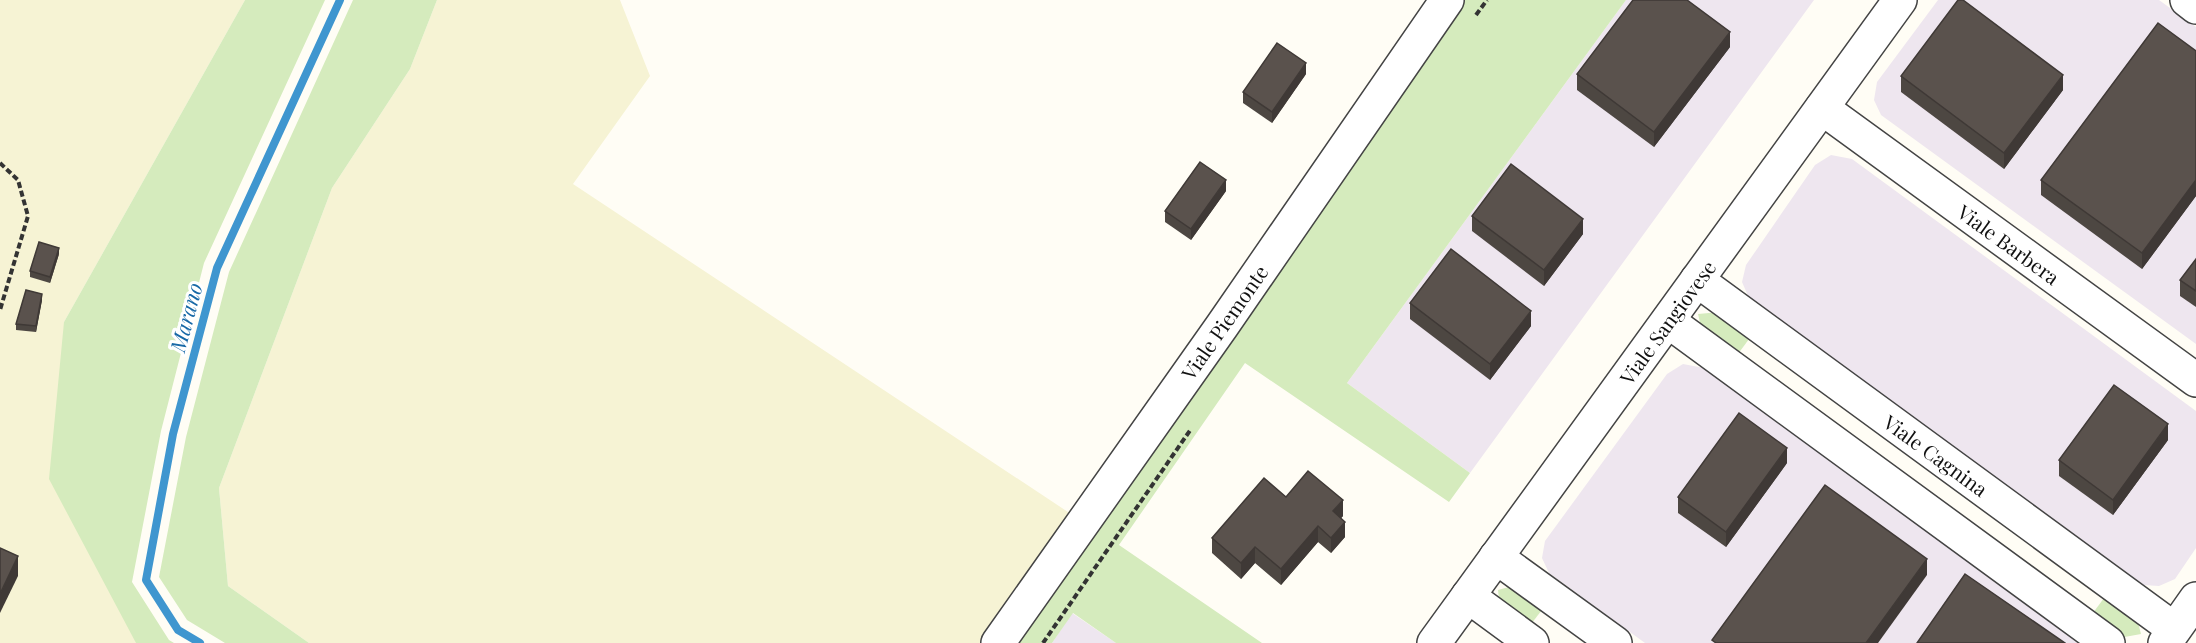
<svg xmlns="http://www.w3.org/2000/svg" width="2196" height="643" font-family="'Playfair Display',serif">
<style>
.industrial{fill:#eee6ef}
.farmland{fill:#f6f3d4}
.green{fill:#d5ebbd}
.lines{fill:none;stroke-linecap:round;stroke-linejoin:round}
.stream{stroke:#3f96cf;stroke-width:8}
.street-casing{stroke:#444;stroke-width:36}
.path{stroke:#333;stroke-width:4;stroke-dasharray:6 3;stroke-linecap:butt}
.street{stroke:#fff;stroke-width:33}
.wall{fill:#4d4742}
.shaded-wall{fill:#3f3936}
.building{fill:#5a524d;stroke:#3f3936;stroke-width:1.5}
.labels{text-anchor:middle;dominant-baseline:central;stroke-width:6;stroke-linejoin:round;paint-order:stroke}
.street-label{font-size:20px;fill:#111;stroke:#fff}
.water-label{font-size:21px;font-style:italic;fill:#1768a6;stroke:#fff}
</style>
<rect width="100%" height="100%" fill="#fffdf5"/>
<g class="industrial">
<path d="M1626,0H1814L1470,473L1347,383Z"/>
<path d="M1938,0H2159L2196,27V344L1881,115L1874,100L1877,82Z"/>
<path d="M1831,155L1852,159L2196,411V548L2175,579L2159,586L2144,585L1749,298L1742,282L1746,265L1815,165Z"/>
<path d="M1683,364L1704,368L2080,643H1645L1549,573L1542,558L1545,541L1667,374Z"/>
<path d="M1072,613L1116,643H1052Z"/>
</g>
<g class="farmland">
<path d="M0,0H245L64,322L136,643H0Z"/>
<path d="M437,0H620L650,76L573,184L1071,514L980,643H309L228,586L219,488L332,188L410,69Z"/>
</g>
<g class="green">
<path d="M245,0H325L204,263L161,431L132,582L169,640L174,643H136L49,479L64,322Z"/>
<path d="M353,0H437L410,69L332,188L219,488L228,586L309,643H225L187,620L159,577L186,437L229,272Z"/>
<path d="M1465,0H1626L1347,383L1470,473L1449,502L1245,363L1119,545L1262,643H1116L1073,613L1052,643H1019Z"/>
<path d="M1720,312L1752,335L1735,358L1703,335L1698,314Z"/>
<path d="M1516,585L1545,606L1528,628L1500,608L1498,590Z"/>
<path d="M2107,594L2136,615L2141,634L2119,638L2090,617Z"/>
</g>
<g class="lines">
<path class="stream" d="M200,643L178,630L146,580L173,434L217,268L340,0"/>
<defs>
<g id="street">
<path d="M2187,0L2196,7"/>
<path d="M1822,108L2196,380"/>
<path d="M1697,280L2174,629"/>
<path d="M1668,321L2108,643"/>
<path d="M1496,557L1615,643"/>
<path d="M1468,596L1532,643"/>
<path d="M998,643L1222,326L1447,0"/>
<path d="M1434,643L1900,0"/>
<path d="M2165,643L2196,599"/>
</g>
</defs>
<use href="#street" class="street-casing"/>
<g class="path">
<path d="M1476,15L1487,0"/>
<path d="M0,163L18,180L28,216L0,310"/>
<path d="M1043,643L1191,429"/>
</g>
<use href="#street" class="street"/>
</g>
<g class="wall">
<path d="M1730,47L1654,147L1577,90V74Z"/>
<path d="M2196,51V196L2142,269L2041,195V180Z"/>
<path d="M1306,74L1272,123L1243,103V92Z"/>
<path d="M1901,76L2063,90L2004,169L1901,92Z"/>
<path d="M1226,191L1191,240L1165,222V211Z"/>
<path d="M1472,216L1583,234L1544,286L1472,231Z"/>
<path d="M59,254L50,283L30,277V271Z"/>
<path d="M2196,259V307L2180,296V280Z"/>
<path d="M42,300L36,332L16,330V324Z"/>
<path d="M1410,303L1531,326L1490,380L1410,319Z"/>
<path d="M2168,440L2113,515L2059,476V460Z"/>
<path d="M1787,463L1726,547L1678,513V497Z"/>
<path d="M1286,497L1343,516L1341,518L1345,537L1331,553L1318,542L1281,585L1255,563L1241,579L1212,553V538Z"/>
</g>
<g class="shaded-wall">
<path d="M1730,32V47L1654,147V132Z"/>
<path d="M1306,63V74L1272,123V112Z"/>
<path d="M2063,75V90L2004,169V153Z"/>
<path d="M1226,180V191L1191,240V229Z"/>
<path d="M2196,180V196L2142,269V253Z"/>
<path d="M1583,219V234L1544,286V270Z"/>
<path d="M59,248V254L50,283V277Z"/>
<path d="M42,294V300L36,332V326Z"/>
<path d="M1531,311V326L1490,380V364Z"/>
<path d="M2168,424V440L2113,515V500Z"/>
<path d="M1787,448V463L1726,547V532Z"/>
<path d="M1343,500V516L1333,527V511Z"/>
<path d="M1345,522V537L1331,553V538Z"/>
<path d="M1318,526V542L1281,585V569Z"/>
<path d="M1255,547V563L1241,579V563Z"/>
<path d="M18,556V576L0,613V594Z"/>
<path d="M1927,559V575L1878,643H1866Z"/>
</g>
<g class="building">
<path d="M1633,0H1687L1730,32L1654,132L1577,74Z"/>
<path d="M1958,0H1963L2063,75L2004,153L1901,76Z"/>
<path d="M2158,23L2196,51V180L2142,253L2041,180Z"/>
<path d="M1277,43L1306,63L1272,112L1243,92Z"/>
<path d="M1200,162L1226,180L1191,229L1165,211Z"/>
<path d="M1511,164L1583,219L1544,270L1472,216Z"/>
<path d="M39,242L59,248L50,277L30,271Z"/>
<path d="M1451,249L1531,311L1490,364L1410,303Z"/>
<path d="M2196,259V291L2180,280Z"/>
<path d="M26,290L42,294L36,326L16,324Z"/>
<path d="M2114,385L2168,424L2113,500L2059,460Z"/>
<path d="M1739,413L1787,448L1726,532L1678,497Z"/>
<path d="M1308,471L1343,500L1333,511L1345,522L1331,538L1318,526L1281,569L1255,547L1241,563L1212,538L1264,478L1286,497Z"/>
<path d="M1825,485L1927,559L1866,643H1716L1712,640Z"/>
<path d="M0,548L18,556L0,594Z"/>
<path d="M1965,574L2065,643H1917Z"/>
</g>
<g class="labels">
<g class="street-label">
<text transform="translate(2009 244) rotate(36)">Viale Barbera</text>
<text transform="translate(1224 322) rotate(-55)">Viale Piemonte</text>
<text transform="translate(1667 322) rotate(-54)">Viale Sangiovese</text>
<text transform="translate(1936 455) rotate(36)">Viale Cagnina</text>
</g>
<g class="water-label">
<text transform="translate(185 317) rotate(-75)">Marano</text>
</g>
</g>
</svg>
